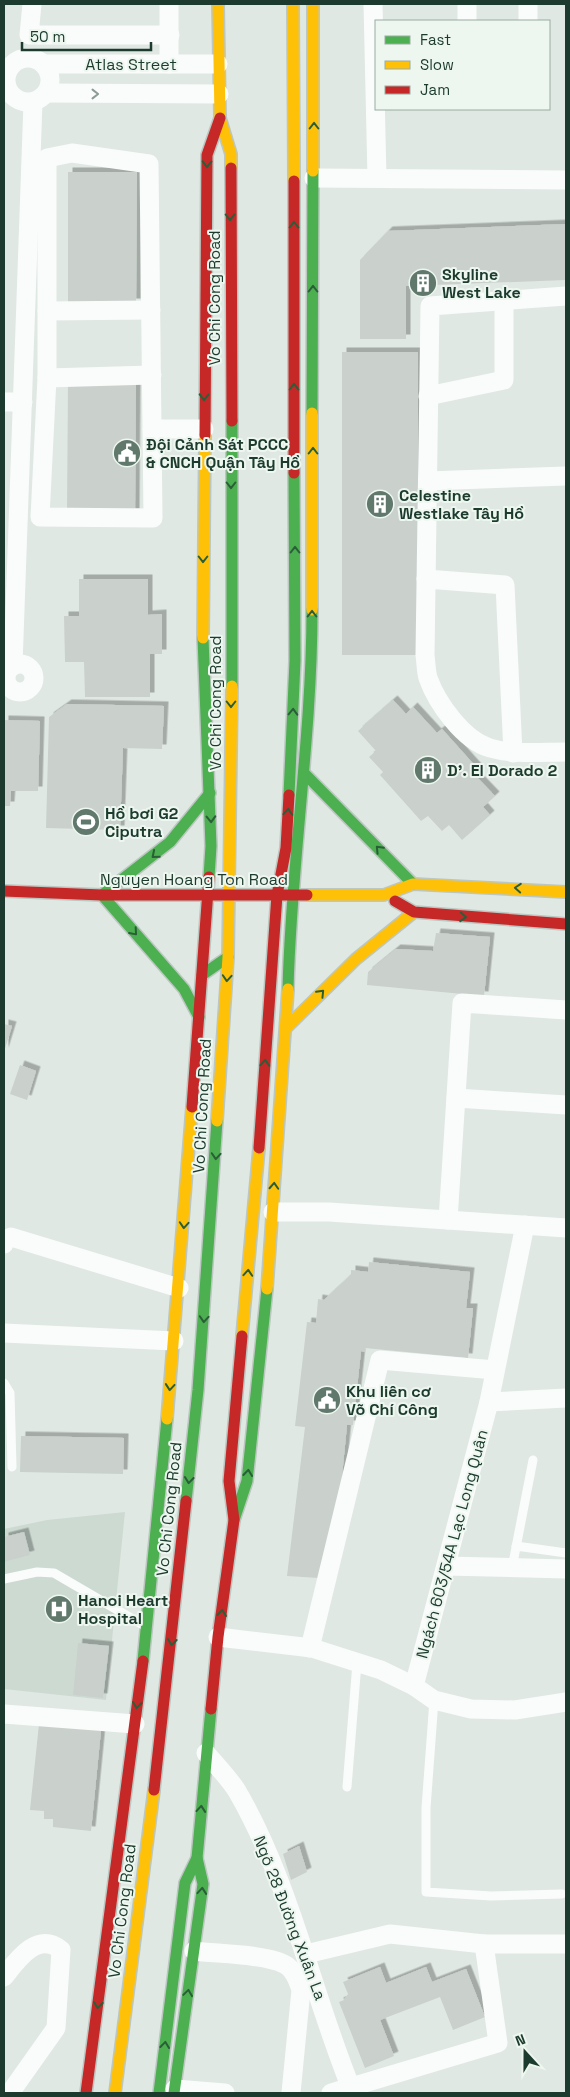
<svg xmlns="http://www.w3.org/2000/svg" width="570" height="2097" font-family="'Space Grotesk',sans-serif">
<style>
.built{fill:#cddad2}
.building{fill:#cad1cd;filter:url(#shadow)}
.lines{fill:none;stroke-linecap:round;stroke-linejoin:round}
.fast-casing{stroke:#bcc7c1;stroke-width:14}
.slow-casing{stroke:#bcc7c1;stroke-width:14}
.jam-casing{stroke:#bcc7c1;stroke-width:14}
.lane{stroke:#fafcfb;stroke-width:9}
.street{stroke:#fafcfb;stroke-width:19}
.fast{stroke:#4caf50;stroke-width:11}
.slow{stroke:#ffc107;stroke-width:11}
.jam{stroke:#c62828;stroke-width:11}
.oneway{stroke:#8b9c94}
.oneway2{stroke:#2a5e38}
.labels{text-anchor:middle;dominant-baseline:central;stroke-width:4;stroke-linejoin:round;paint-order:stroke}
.street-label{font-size:16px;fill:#1c3b2e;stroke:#edf7f0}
.poi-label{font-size:16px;font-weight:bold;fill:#1c3b2e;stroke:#edf7f0;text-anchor:start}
</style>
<defs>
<filter id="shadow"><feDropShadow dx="4.5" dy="-4.5" stdDeviation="0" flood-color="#0004"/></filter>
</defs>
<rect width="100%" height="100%" fill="#e0e8e3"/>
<path class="built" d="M125,1512L106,1700L4,1689V1529L47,1520Z"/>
<g class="building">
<path d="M68,172H137L136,303H68Z"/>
<path d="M566,224V280L406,286V339H360V260L388,231Z"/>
<rect x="342" y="352" width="76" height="303"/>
<path d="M68,381H136L135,513H67Z"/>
<path d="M79,579H148V615L162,614V654H150V697H85L84,662H65L64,616H79Z"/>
<path d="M393,700L406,714L413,707L437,733L442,729L477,768L472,772L495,796L483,807L490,815L462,840L449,825L442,831L428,816L421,821L380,775L383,772L369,757L376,751L358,731Z"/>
<path d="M67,704L164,706L162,749L123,748L120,830L46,828L49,717Z"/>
<path d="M4,720L40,721L38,791H11L10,806H4Z"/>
<path d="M436,933L490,937L484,996L367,985L368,972L396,949L433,951Z"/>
<path d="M4,1024L12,1026L4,1052Z"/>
<path d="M20,1065L36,1071L27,1100L10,1094Z"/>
<path d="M369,1262L470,1272L466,1308H473L468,1358L365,1348V1352L361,1351L353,1425H347L341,1486L319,1578L287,1576L305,1427L295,1426L307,1322L316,1323L318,1299L324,1300L351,1275V1270L368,1272Z"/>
<path d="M21,1436L124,1438L123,1474L20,1472Z"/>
<path d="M24,1532L30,1555L4,1562V1537Z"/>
<path d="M78,1643L109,1646L103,1698L73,1695Z"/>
<path d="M39,1724L101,1730L91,1831L53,1827V1819H44V1811L30,1810Z"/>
<path d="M299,1846L307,1872L291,1880L283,1854Z"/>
<path d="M380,1967L386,1983L426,1967L432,1982L466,1969L485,2017L453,2030L440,1997L380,2020L394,2056L365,2068L339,2002L344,2000L348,1994L343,1982Z"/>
</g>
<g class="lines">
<defs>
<g id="fast">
<path d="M312,413L313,171"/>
<path d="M232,421V686"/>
<path d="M203,638L211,846L209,877"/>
<path d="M305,774L413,884"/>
<path d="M289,795L295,661L294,473"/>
<path d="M202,975L228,957"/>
<path d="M288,989C291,862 312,737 312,610"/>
<path d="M199,1017L184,989L102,895L170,842L210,793"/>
<path d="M186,1501L198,1390L217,1121"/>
<path d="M234,1520L247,1481L267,1289"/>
<path d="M143,1661L167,1419"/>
<path d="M159,2093L185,1883L197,1858L211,1709"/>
<path d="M174,2093L203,1884L197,1858"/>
</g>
<g id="slow">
<path d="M218,4L220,118L231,154V168"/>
<path d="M293,4L294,181"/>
<path d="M313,171V4"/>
<path d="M312,610V413"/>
<path d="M203,638L205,435"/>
<path d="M307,895H384L413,884L566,892"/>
<path d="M287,1027L356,959L414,912"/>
<path d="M217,1121L228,957L232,686"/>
<path d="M267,1289L288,989"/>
<path d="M242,1336L259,1148"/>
<path d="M167,1419L192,1107"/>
<path d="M115,2093L154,1790"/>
</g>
<g id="jam">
<path d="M231,168L232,421"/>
<path d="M294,181V473"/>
<path d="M205,435L207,155L220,118"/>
<path d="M4,891L102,895H307"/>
<path d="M395,901L414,912L566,924"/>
<path d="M192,1107L209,877"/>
<path d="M259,1148L277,895L286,848L289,795"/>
<path d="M211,1709L218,1637L234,1520L229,1481L242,1336"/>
<path d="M154,1790L186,1501"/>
<path d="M86,2093L143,1661"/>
</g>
</defs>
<use href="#fast" class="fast-casing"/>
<use href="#slow" class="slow-casing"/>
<use href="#jam" class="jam-casing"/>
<g class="lane">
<path d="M4,1383L10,1393L12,1467"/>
<path d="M516,1546L566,1553"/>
<path d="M512,1568L533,1460"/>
<path d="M4,1579L37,1572L54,1573L143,1625"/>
<path d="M434,1700L426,1808V1892L491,1896L562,1894"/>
<path d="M347,1787L357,1663"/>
</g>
<g class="street">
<path d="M32,4L29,35H170"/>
<path d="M169,4V64"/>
<path d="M373,4L377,178"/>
<path d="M467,4V21"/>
<path d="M528,4V21"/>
<circle cx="28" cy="80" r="22"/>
<path d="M43,64H218"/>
<path d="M46,93L219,94"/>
<path d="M72,153L149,164L153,518L40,517L47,378V158Z"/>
<path d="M314,178L566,180"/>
<path d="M566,296L430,306L425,655C426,662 426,671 428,678C437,703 463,740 490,748C514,755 541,752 566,752"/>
<path d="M47,311L151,310"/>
<path d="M47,378L152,375"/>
<path d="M428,396L504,380V301"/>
<path d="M4,402H23"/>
<path d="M152,429H204"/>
<path d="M428,481L566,476"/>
<path d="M426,579L505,585L513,753"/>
<circle cx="20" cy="678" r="14"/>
<path d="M13,666L33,102"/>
<path d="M456,1098L566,1105"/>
<path d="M273,1212H329L566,1228"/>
<path d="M448,1220L462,1003L566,1010"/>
<path d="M4,1244L5,1240L11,1237L179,1288"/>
<path d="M4,1333L174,1341"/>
<path d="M489,1402L566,1398"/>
<path d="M447,1566L566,1569"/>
<path d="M218,1637L312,1648L381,1670L414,1686L434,1700L471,1709L515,1710L566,1702"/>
<path d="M310,1648L380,1360L495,1370"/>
<path d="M414,1686L489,1402L525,1225"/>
<path d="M4,1714L135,1724"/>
<path d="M206,1753C216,1765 229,1778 237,1791C292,1886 312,1994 353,2093"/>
<path d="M194,1951C218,1954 263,1954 284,1964C294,1969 298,1981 301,1990L291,2093"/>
<path d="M306,1954L390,1934L484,1944"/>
<path d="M4,1977C17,1960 37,1931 61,1950L56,2028L10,2093"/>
<path d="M175,2089L225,2093"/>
<path d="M331,2093L498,2043L484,1944H566"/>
</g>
<use href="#fast" class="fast"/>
<use href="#slow" class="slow"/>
<use href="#jam" class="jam"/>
</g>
<defs><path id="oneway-chevron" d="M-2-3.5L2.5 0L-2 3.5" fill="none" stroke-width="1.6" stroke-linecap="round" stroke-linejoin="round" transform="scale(1.25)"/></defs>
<use class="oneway" href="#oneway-chevron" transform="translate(95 94)"/>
<g class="oneway2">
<use href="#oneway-chevron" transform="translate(314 126) rotate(-90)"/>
<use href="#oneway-chevron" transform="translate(207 164) rotate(91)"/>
<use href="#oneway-chevron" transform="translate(230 217) rotate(90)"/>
<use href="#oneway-chevron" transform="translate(294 225) rotate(-90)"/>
<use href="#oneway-chevron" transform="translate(313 289) rotate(-90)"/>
<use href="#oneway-chevron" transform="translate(294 387) rotate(-90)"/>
<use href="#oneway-chevron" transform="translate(204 397) rotate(91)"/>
<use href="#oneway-chevron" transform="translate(313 451) rotate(-90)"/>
<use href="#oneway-chevron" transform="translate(231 485) rotate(90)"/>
<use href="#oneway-chevron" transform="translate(295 550) rotate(-90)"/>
<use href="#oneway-chevron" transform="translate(203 559) rotate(90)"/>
<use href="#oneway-chevron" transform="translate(312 614) rotate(-90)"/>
<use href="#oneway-chevron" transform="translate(231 704) rotate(90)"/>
<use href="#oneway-chevron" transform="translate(293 712) rotate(-88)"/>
<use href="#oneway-chevron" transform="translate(288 812) rotate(-86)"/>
<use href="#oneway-chevron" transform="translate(211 819) rotate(88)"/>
<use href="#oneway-chevron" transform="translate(379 849) rotate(-134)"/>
<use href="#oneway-chevron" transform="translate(155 855) rotate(140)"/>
<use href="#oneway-chevron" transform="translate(518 888) rotate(-176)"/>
<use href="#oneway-chevron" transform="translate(463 917) rotate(4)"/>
<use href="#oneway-chevron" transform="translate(134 932) rotate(49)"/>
<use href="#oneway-chevron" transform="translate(227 978) rotate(94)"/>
<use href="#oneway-chevron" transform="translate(321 993) rotate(-46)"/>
<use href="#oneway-chevron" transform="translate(265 1063) rotate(-86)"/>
<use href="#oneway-chevron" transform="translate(216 1156) rotate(94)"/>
<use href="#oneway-chevron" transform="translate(274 1186) rotate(-87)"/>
<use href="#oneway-chevron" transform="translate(184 1225) rotate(94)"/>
<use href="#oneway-chevron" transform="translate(248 1273) rotate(-86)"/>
<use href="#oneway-chevron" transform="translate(204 1319) rotate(94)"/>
<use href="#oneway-chevron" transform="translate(170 1387) rotate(95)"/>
<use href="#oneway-chevron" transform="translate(248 1473) rotate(-84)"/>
<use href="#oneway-chevron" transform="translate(189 1480) rotate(96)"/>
<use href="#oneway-chevron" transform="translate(222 1613) rotate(-83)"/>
<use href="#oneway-chevron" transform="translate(172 1642) rotate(96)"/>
<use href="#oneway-chevron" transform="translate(137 1705) rotate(97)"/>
<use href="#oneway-chevron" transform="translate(201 1809) rotate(-85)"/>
<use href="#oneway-chevron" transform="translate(202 1891) rotate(-85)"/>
<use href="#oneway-chevron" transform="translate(188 1993) rotate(-82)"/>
<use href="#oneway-chevron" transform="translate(98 2005) rotate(97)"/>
<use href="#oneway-chevron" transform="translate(165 2045) rotate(-83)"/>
</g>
<defs>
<symbol id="building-disc" viewBox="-11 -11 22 22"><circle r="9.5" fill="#61786d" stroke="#edf7f0"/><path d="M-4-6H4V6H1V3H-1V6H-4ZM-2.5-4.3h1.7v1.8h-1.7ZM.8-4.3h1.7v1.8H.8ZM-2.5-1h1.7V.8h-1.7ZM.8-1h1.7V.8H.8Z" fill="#fff"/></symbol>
<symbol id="civic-disc" viewBox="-11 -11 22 22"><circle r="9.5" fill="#61786d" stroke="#edf7f0"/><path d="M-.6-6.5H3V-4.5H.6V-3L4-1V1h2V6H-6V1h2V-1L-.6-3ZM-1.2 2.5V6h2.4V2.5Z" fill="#fff"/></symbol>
<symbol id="stadium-disc" viewBox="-11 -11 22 22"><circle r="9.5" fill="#61786d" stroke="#edf7f0"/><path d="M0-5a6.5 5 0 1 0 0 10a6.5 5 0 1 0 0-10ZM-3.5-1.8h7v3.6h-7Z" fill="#fff"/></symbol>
<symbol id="hospital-disc" viewBox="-11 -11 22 22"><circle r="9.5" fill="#61786d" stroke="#edf7f0"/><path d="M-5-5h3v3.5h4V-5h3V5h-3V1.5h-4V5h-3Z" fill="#fff"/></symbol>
</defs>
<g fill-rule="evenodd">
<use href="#building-disc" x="407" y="267" width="32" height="32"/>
<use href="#civic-disc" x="111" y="437" width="32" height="32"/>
<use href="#building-disc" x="364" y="488" width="32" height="32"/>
<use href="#building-disc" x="412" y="754" width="32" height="32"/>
<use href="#stadium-disc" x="70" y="806" width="32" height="32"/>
<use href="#civic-disc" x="311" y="1384" width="32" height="32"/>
<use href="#hospital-disc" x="43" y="1593" width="32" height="32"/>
</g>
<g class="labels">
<g class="street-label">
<text x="131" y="64">Atlas Street</text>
<text transform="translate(214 298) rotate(-90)">Vo Chi Cong Road</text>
<text transform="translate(215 703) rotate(-90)">Vo Chi Cong Road</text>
<text x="194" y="879">Nguyen Hoang Ton Road</text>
<text transform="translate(202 1106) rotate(-87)">Vo Chi Cong Road</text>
<text transform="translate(169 1509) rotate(-84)">Vo Chi Cong Road</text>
<text transform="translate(452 1544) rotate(-75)">Ngách 603/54A Lạc Long Quân</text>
<text transform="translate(122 1911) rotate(-83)">Vo Chi Cong Road</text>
<text transform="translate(290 1918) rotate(69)">Ngõ 28 Đường Xuân La</text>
</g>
<g class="poi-label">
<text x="442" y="274">Skyline<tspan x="442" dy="18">West Lake</tspan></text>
<text x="146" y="444">Đội Cảnh Sát PCCC<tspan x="146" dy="18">&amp; CNCH Quận Tây Hồ</tspan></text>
<text x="399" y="495">Celestine<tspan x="399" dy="18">Westlake Tây Hồ</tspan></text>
<text x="447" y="770">D’. El Dorado 2</text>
<text x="105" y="813">Hồ bơi G2<tspan x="105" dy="18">Ciputra</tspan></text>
<text x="346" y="1391">Khu liên cơ<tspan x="346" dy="18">Võ Chí Công</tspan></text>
<text x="78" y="1600">Hanoi Heart<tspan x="78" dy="18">Hospital</tspan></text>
</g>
</g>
<rect width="570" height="2097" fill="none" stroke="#1c3b2e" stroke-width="10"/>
<rect x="375" y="20" width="175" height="90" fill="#edf7f0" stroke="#99aca2"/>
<rect x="385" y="36" width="25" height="8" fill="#4caf50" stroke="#99aca2"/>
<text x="420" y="45" font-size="15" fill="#1c3b2e">Fast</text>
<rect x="385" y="61" width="25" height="8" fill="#ffc107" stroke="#99aca2"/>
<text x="420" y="70" font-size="15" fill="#1c3b2e">Slow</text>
<rect x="385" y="86" width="25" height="8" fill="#c62828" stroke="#99aca2"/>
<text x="420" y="95" font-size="15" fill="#1c3b2e">Jam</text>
<g transform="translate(525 2052) rotate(339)" stroke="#edf7f0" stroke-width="4" paint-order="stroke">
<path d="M0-4L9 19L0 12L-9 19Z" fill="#1c3b2e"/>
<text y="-8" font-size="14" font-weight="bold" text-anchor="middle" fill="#1c3b2e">N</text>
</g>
<path d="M22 42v8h129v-8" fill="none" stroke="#1c3b2e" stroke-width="2.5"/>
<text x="30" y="42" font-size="15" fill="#1c3b2e" stroke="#edf7f0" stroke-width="4" paint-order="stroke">50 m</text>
</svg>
